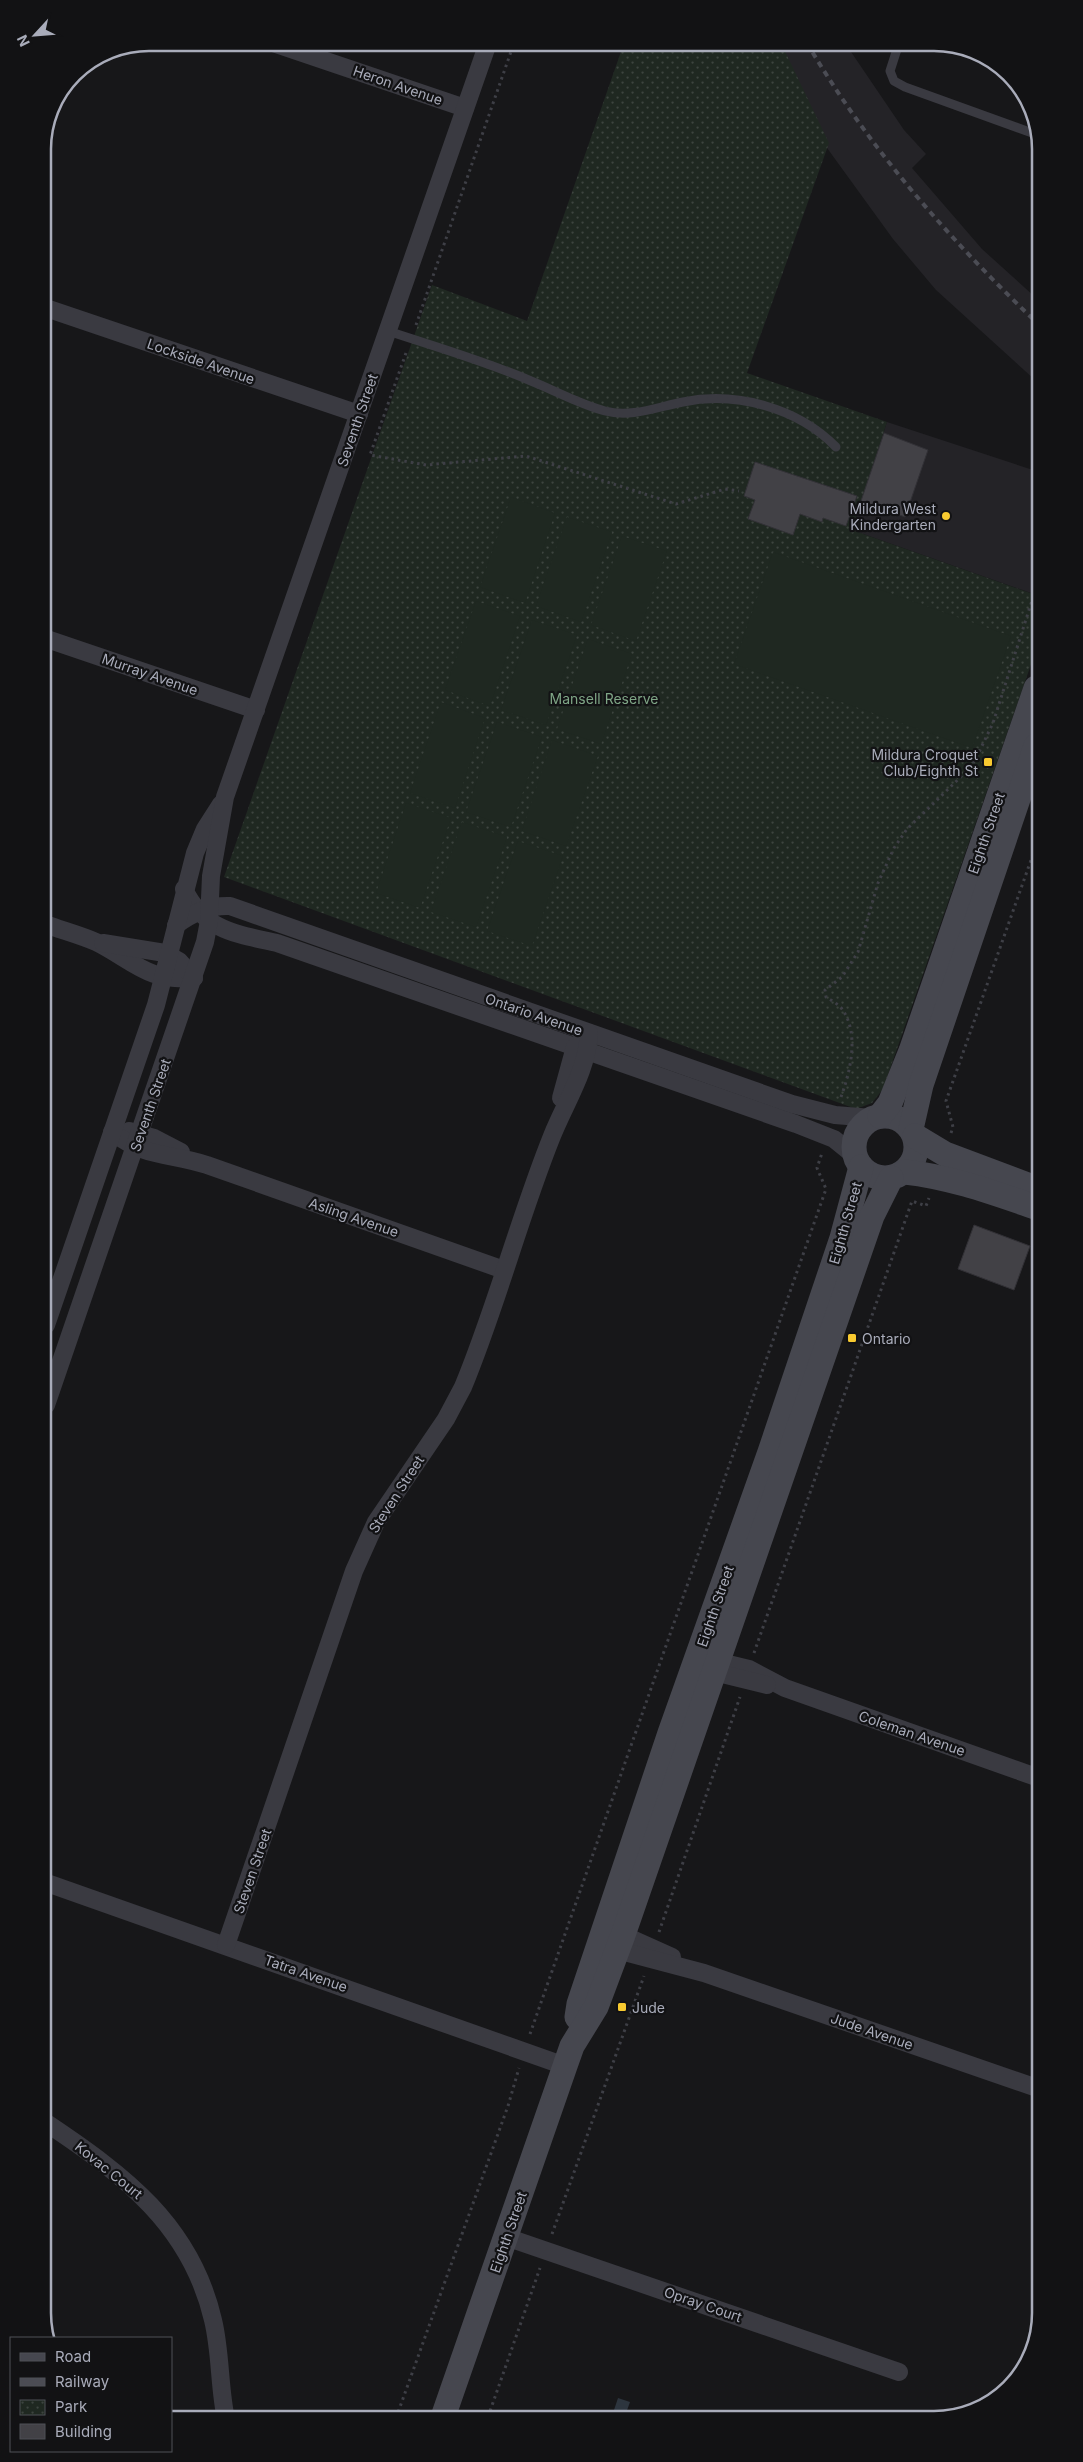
<svg xmlns="http://www.w3.org/2000/svg" width="1083" height="2462" font-family="Inter,sans-serif">
<style>
.built{fill:#242327}
.park{fill:url(#park-dots)}
.garden{fill:#1f2821}
.water{fill:#2d353e}
.building{fill:#424146;stroke:#323136}
.lines{fill:none;stroke-linecap:round;stroke-linejoin:round}
.path{stroke:#3e3f46;stroke-width:3;stroke-dasharray:2.5 4;stroke-linecap:butt}
.lane{stroke:#3a3a41;stroke-width:9}
.street{stroke:#3a3a41;stroke-width:18}
.secondary{stroke:#46474f;stroke-width:25}
.rail{stroke:#4b4c54;stroke-width:4;stroke-dasharray:6 5;stroke-linecap:butt}
.poi-dot{fill:#f8ca30;stroke:#121214;stroke-width:2}
.labels{text-anchor:middle;dominant-baseline:central;stroke-width:4.5;stroke-linejoin:round;paint-order:stroke}
.street-label{font-size:14px;fill:#a9acba;stroke:#121214}
.poi-label{font-size:14px;fill:#a9acba;stroke:#121214;text-anchor:end}
.park-label{font-size:14px;fill:#7fa586;stroke:#121214}
.rim{fill:none;stroke:#a9acba;stroke-width:2.5}
</style>
<defs>
<pattern id="park-dots" width="8" height="8" patternUnits="userSpaceOnUse" patternTransform="scale(1.25)"><rect width="8" height="8" fill="#1f2821"/><path d="M2 2h.1M6 6h.1" fill="none" stroke="#3d443f" stroke-width="1.8" stroke-linecap="round"/></pattern>
</defs>
<rect width="100%" height="100%" fill="#171719"/>
<g class="built">
<path d="M751,43H845L904,130L926,154L912,168L982,249L1035,297V380L936,290L893,239Z"/>
<path d="M887,422L1036,471V576L1031,593L852,530Z"/>
</g>
<path class="park" d="M624,43H781L829,143L747,373L887,422L852,530L1036,595V650L883,1089L872,1103L856,1109L224,877L432,285L527,321Z"/>
<g class="garden">
<path d="M511,497L555,513L525,603L480,587Z"/>
<path d="M567,517L612,532L581,622L536,606Z"/>
<path d="M622,536L667,551L636,641L591,625Z"/>
<path d="M773,552L1011,636L972,748L734,664Z"/>
<path d="M476,601L520,616L490,706L445,690Z"/>
<path d="M532,620L577,635L546,725L501,710Z"/>
<path d="M588,639L632,654L601,744L557,729Z"/>
<path d="M441,702L485,718L455,808L410,793Z"/>
<path d="M497,722L542,737L511,827L466,812Z"/>
<path d="M552,740L598,756L566,846L522,831Z"/>
<path d="M406,803L451,818L420,908L376,893Z"/>
<path d="M462,822L507,837L476,927L431,912Z"/>
<path d="M518,841L563,856L532,946L487,931Z"/>
</g>
<path class="water" d="M618,2398L630,2402L625,2416H612Z"/>
<g class="building">
<path d="M884,433L928,450L905,517L861,501Z"/>
<path d="M755,462L857,496L846,526L823,518L822,522L800,514L793,535L748,519L755,500L744,496Z"/>
<path d="M974,1225L1030,1246L1014,1290L958,1269Z"/>
</g>
<g class="lines">
<g class="path">
<path d="M416,325L514,43"/>
<path d="M406,353L370,455L426,465L526,456L676,504L725,489L739,491"/>
<path d="M841,1097C850,1072 860,1034 842,1009C838,1004 831,1000 826,997L825,990L842,977L858,952L878,883L894,848L907,829L971,767L980,750L993,723L1036,588"/>
<path d="M951,1133L953,1127L946,1101L1037,843"/>
<path d="M754,1653L912,1201L926,1206L929,1198"/>
<path d="M659,1932L740,1697"/>
<path d="M530,2034L826,1189L817,1168L822,1153"/>
<path d="M552,2234L644,1976"/>
<path d="M488,2417L540,2268"/>
<path d="M396,2418L508,2106L519,2068"/>
</g>
<g class="lane">
<path d="M899,43L890,71L894,81L905,87L1035,134"/>
<path d="M388,331C436,347 485,361 531,381C556,391 579,404 605,411C631,418 657,407 683,402C736,391 798,408 836,447"/>
</g>
<g class="street">
<path d="M273,43L465,108"/>
<path d="M43,307L359,414"/>
<path d="M44,638L256,710"/>
<path d="M184,889C204,931 237,934 277,943L796,1124L834,1139L855,1156"/>
<path d="M45,924C61,930 80,935 96,942C134,961 147,982 194,978"/>
<path d="M176,925C192,913 210,905 230,906L792,1104L835,1115L872,1118"/>
<path d="M103,943L165,953L179,961L194,978"/>
<path d="M561,1098L575,1047L583,1039"/>
<path d="M129,1131L154,1138L181,1152"/>
<path d="M112,1132C145,1158 170,1153 207,1165C306,1200 405,1235 504,1270"/>
<path d="M46,1325L156,1005L195,853L205,829L221,804"/>
<path d="M46,1405L205,942L209,921L211,876L225,797L488,43"/>
<path d="M708,1659L749,1669L785,1688L1039,1778"/>
<path d="M705,1665L714,1672L767,1685"/>
<path d="M47,1883L565,2066"/>
<path d="M613,1934L623,1935L672,1957"/>
<path d="M609,1941L617,1950L704,1973L1040,2089"/>
<path d="M226,1945L354,1571L376,1522L446,1419L463,1387C497,1305 519,1218 552,1136C566,1101 587,1071 589,1033"/>
<path d="M48,2124C124,2175 191,2225 213,2320C221,2353 219,2387 226,2419"/>
<path d="M506,2237L899,2372"/>
</g>
<g class="secondary">
<circle cx="885" cy="1147" r="31"/>
<path d="M880,1116L890,1103L911,1051L1036,688"/>
<path d="M911,1129L921,1085L1036,746"/>
<path d="M915,1136L945,1154L1038,1189"/>
<path d="M905,1172C951,1177 994,1193 1038,1208"/>
<path d="M577,2017L579,2004L670,1733L770,1452L842,1238L861,1167"/>
<path d="M443,2417L565,2066L572,2046L596,2007L623,1935L872,1216L891,1178"/>
</g>
<path class="rail" d="M807,43C868,147 948,238 1035,321"/>
</g>
<g class="poi-dot">
<circle cx="946" cy="516" r="5"/>
<rect x="983" y="757" width="10" height="10" rx="2.5"/>
<rect x="847" y="1333" width="10" height="10" rx="2.5"/>
<rect x="617" y="2002" width="10" height="10" rx="2.5"/>
</g>
<g class="labels">
<g class="street-label">
<text transform="translate(398 85) rotate(19)">Heron Avenue</text>
<text transform="translate(201 361) rotate(19)">Lockside Avenue</text>
<text transform="translate(357 420) rotate(-71)">Seventh Street</text>
<text transform="translate(150 674) rotate(19)">Murray Avenue</text>
<text transform="translate(986 833) rotate(-71)">Eighth Street</text>
<text transform="translate(534 1014) rotate(19)">Ontario Avenue</text>
<text transform="translate(150 1105) rotate(-71)">Seventh Street</text>
<text transform="translate(354 1217) rotate(19)">Asling Avenue</text>
<text transform="translate(845 1223) rotate(-74)">Eighth Street</text>
<text transform="translate(396 1494) rotate(-57)">Steven Street</text>
<text transform="translate(715 1606) rotate(-71)">Eighth Street</text>
<text transform="translate(912 1733) rotate(19)">Coleman Avenue</text>
<text transform="translate(252 1871) rotate(-71)">Steven Street</text>
<text transform="translate(306 1973) rotate(19)">Tatra Avenue</text>
<text transform="translate(872 2031) rotate(19)">Jude Avenue</text>
<text transform="translate(109 2170) rotate(39)">Kovac Court</text>
<text transform="translate(508 2232) rotate(-71)">Eighth Street</text>
<text transform="translate(703 2304) rotate(19)">Opray Court</text>
</g>
<g class="poi-label">
<text x="936" y="508">Mildura West<tspan x="936" dy="16">Kindergarten</tspan></text>
<text x="978" y="754">Mildura Croquet<tspan x="978" dy="16">Club/Eighth St</tspan></text>
<text x="862" y="1338" text-anchor="start">Ontario</text>
<text x="632" y="2007" text-anchor="start">Jude</text>
</g>
<g class="park-label">
<text x="604" y="698">Mansell Reserve</text>
</g>
</g>
<path d="M0 0H1083V2462H0ZM149 51H934A98 98 0 0 1 1032 149V2313A98 98 0 0 1 934 2411H149A98 98 0 0 1 51 2313V149A98 98 0 0 1 149 51Z" fill="#121214" fill-rule="evenodd"/>
<path class="rim" d="M149 51H934A98 98 0 0 1 1032 149V2313A98 98 0 0 1 934 2411H149A98 98 0 0 1 51 2313V149A98 98 0 0 1 149 51Z"/>
<rect x="10" y="2337" width="162" height="115" fill="#121214" stroke="#4e5056"/>
<rect x="20" y="2353" width="25" height="8" fill="#46474f" stroke="#4e5056"/>
<text x="55" y="2362" font-size="15" fill="#a9acba">Road</text>
<rect x="20" y="2378" width="25" height="8" fill="#4b4c54" stroke="#4e5056"/>
<text x="55" y="2387" font-size="15" fill="#a9acba">Railway</text>
<rect x="20" y="2400" width="25" height="15" fill="url(#park-dots)" stroke="#4e5056"/>
<text x="55" y="2412" font-size="15" fill="#a9acba">Park</text>
<rect x="20" y="2424" width="25" height="15" fill="#424146" stroke="#4e5056"/>
<text x="55" y="2437" font-size="15" fill="#a9acba">Building</text>
<g transform="translate(35 35) rotate(244)" stroke="#121214" stroke-width="4" paint-order="stroke">
<path d="M0-4L9 19L0 12L-9 19Z" fill="#a9acba"/>
<text y="-8" font-size="14" font-weight="bold" text-anchor="middle" fill="#a9acba">N</text>
</g>
</svg>
